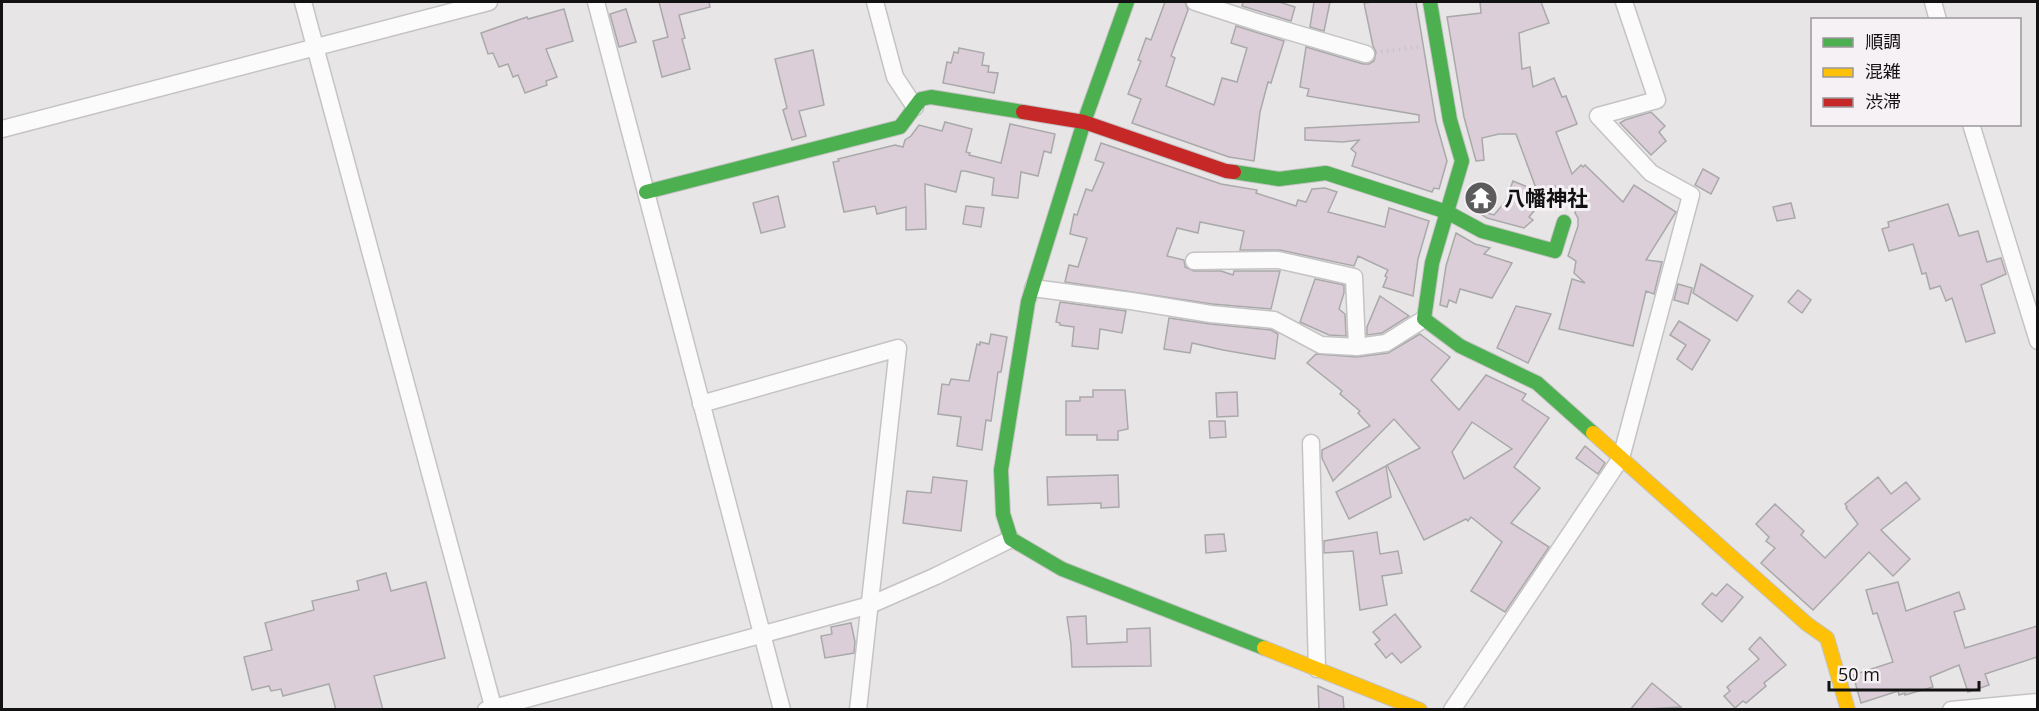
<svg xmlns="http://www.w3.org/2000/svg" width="2039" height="711" font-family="'Open Sans','Noto Sans JP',sans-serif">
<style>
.building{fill:#dbced8;stroke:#aaa9aa;stroke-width:1.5;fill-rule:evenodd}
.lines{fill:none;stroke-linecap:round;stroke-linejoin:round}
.street-casing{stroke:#c5c3c4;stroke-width:19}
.fast-casing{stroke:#c5c3c4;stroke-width:16}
.slow-casing{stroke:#c5c3c4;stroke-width:16}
.jam-casing{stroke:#c5c3c4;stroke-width:16}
.path{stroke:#c7c6c7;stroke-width:4;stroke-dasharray:1.5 4.5;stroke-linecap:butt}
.street{stroke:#fbfbfb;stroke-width:16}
.fast{stroke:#4caf50;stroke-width:14}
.slow{stroke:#ffc107;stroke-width:14}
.jam{stroke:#c62828;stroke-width:14}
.labels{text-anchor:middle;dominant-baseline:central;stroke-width:6;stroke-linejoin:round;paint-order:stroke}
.poi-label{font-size:21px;font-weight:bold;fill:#131213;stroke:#f6f1f4;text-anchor:start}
</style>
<rect width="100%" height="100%" fill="#e7e5e6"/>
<g class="building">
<path d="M659,2H709L710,7L679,15L685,38L682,39L690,69L662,77L653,41L668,37Z"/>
<path d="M1165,2H1185L1188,10L1171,56L1175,58L1166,86L1214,105L1222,78L1237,82L1247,48L1231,43L1236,26L1284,41L1271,83L1268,82L1260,112L1254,161L1229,157L1132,123L1141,99L1128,94L1141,61L1138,60L1146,38L1151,40Z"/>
<path d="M1243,2H1279L1295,7L1291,21L1242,6Z"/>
<path d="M1314,2H1330L1324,31L1310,27Z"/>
<path d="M1373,2H1416L1436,122L1447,161L1439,189L1434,188L1432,192L1352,166L1356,153L1351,149L1359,140L1343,142L1305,140V128L1419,122V115L1307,96L1309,89L1300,87L1306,47L1363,64H1369L1374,61L1376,52L1373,46L1364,3Z"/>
<path d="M1480,2H1541L1549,23L1519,33L1522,69L1530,67L1533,87L1554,78L1562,97L1566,96L1577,124L1556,132L1572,174L1581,165L1583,167L1585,165L1623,202L1634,185L1676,212L1646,260L1662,262L1654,294L1646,291L1633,346L1559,329L1572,279L1585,283L1574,273L1576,261L1568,256L1578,226V218L1575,213L1576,210L1555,186L1529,217L1533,220L1524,228L1487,218L1479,213L1480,211L1494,215L1505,202L1513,181L1537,191L1516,134H1499L1482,138L1484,160L1476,161L1464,117L1447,17L1481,13Z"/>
<path d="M564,9L573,41L546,49L557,77L546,81L547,85L525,93L518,75L513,77L508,64L499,67L493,53L488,54L481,33L527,17L528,19Z"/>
<path d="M626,9L636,42L619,47L610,14Z"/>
<path d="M959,48L984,53L982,65L989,66L988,72L998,73L994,93L943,83L947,62L951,63L954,52L958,53Z"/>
<path d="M813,50L824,105L799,111L806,136L792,140L783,110L787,108L775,59Z"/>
<path d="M1651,112L1665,126L1659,132L1666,141L1651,155L1620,123L1625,120Z"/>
<path d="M945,122L972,129L966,152L970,153L969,155L1001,163L1010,124L1055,134L1051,153L1044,151L1038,176L1021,172L1018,198L992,195L994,178L965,171H961L956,192L925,184L926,229L906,230V207L877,214L875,206L844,212L833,162L839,161L838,159L895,145L903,147L905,140L911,136L919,125L942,131Z"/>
<path d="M1101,143L1221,184L1257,190L1256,193L1296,206L1298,200L1306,202L1312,189L1325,188L1337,192L1328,212L1385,227L1389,208L1429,221L1418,259L1413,296L1383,287L1387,277L1385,276L1388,270L1358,256L1354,266L1280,250H1240L1244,231L1200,222L1198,233L1177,228L1167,256L1184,260L1185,267L1194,271H1221L1233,275L1234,271H1280L1271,309L1212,304L1065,282L1069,265L1078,267L1087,238L1070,234L1074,214L1077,215L1086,189L1092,191L1104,163L1095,160Z"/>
<path d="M1703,169L1719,178L1711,194L1695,185Z"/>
<path d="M778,196L785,227L761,233L753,203Z"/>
<path d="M1791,203L1795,218L1777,221L1773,207Z"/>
<path d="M1948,204L1959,236L1978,231L1987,262L2001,258L2006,274L1981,285L1995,333L1966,342L1952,298L1946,301L1940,286L1930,289L1926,273L1922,274L1913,244L1889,251L1882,229L1889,227L1888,222Z"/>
<path d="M966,206L984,208L981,227L963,224Z"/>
<path d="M1456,233L1475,244L1490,248L1484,254L1512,263L1492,298L1460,289L1456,303L1449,300L1447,307L1440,305L1446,266Z"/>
<path d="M1701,264L1753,296L1737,321L1693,293Z"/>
<path d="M1315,279L1344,285V293L1339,309L1345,314L1346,336L1329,335L1300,322Z"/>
<path d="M1678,284L1692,288L1688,304L1674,300Z"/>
<path d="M1798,290L1811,300L1802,313L1788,302Z"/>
<path d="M1380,296L1409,316L1382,333L1367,335V327Z"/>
<path d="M1060,302L1126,311L1122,333L1100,329L1098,349L1072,346L1074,327L1060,325V323L1056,322Z"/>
<path d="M1516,306L1551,314L1528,363L1497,348Z"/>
<path d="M1169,318L1210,324L1271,330L1278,334L1275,359L1223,350L1192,343L1190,353L1164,349Z"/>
<path d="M1679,321L1710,340L1692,370L1677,359L1686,345L1670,335Z"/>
<path d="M991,334L1007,337L1001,372H998L991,421L986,420L982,450L957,446L961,417L938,414L942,384L949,385L951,379L969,381L977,344L980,345V342L989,344Z"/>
<path d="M1420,334L1450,357L1431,380L1459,410L1486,375L1526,394L1522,400L1549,418L1514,467L1540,488L1511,523L1549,547L1505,612L1471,591L1502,542L1471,517L1468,521L1466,519L1424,540L1387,465L1420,448L1394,419L1333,481L1322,458V450L1370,426L1358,413L1360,411L1340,394L1342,391L1307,363L1316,354L1357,357L1388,353ZM1472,422L1512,449L1464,479L1452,452Z"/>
<path d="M1093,390H1125L1128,429L1118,431V440H1097V435H1066V401H1080V397H1093Z"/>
<path d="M1237,392L1238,416L1217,417L1216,393Z"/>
<path d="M1209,421H1225L1226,437L1210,438Z"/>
<path d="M1585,446L1605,463L1598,474L1576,458Z"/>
<path d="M1386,466L1391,497L1349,519L1336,492Z"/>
<path d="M1118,475L1119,507L1101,508V503L1048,505L1047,477Z"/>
<path d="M933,477L967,481L961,531L903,523L907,491L931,493Z"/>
<path d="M1878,477L1891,494L1906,482L1920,499L1881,530L1910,559L1893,576L1869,552L1813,610L1761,563L1775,548L1766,541L1769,537L1756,524L1775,504L1804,531L1801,535L1825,558L1858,524L1846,508L1847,507L1845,504Z"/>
<path d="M1377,532L1380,554L1398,551L1402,573L1382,576L1387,605L1360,610L1353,551L1324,553V541Z"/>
<path d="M1224,534L1226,551L1206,553L1205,535Z"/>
<path d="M386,573L391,591L426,582L445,658L374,676L383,710H336L329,684L283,696L281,689L271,691L269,686L252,690L244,657L272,650L265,623L314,610L312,601L359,590L357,581Z"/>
<path d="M1898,582L1906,611L1959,592L1965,609L1954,612L1965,648L2037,626V657L1985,674L1989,685L1968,692L1959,665L1930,677L1933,687L1905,695V693L1899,695L1898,691L1861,703L1853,675L1893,662L1877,613L1873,614L1866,590Z"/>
<path d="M1727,584L1743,597L1722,622L1702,604L1712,593L1716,596Z"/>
<path d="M1395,614L1421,647L1401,663L1392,653L1386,658L1375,644L1380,640L1373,632Z"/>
<path d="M1086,616L1087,644L1127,642V629L1150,628L1151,666L1072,667L1071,644L1067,617Z"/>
<path d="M851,623L855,642L854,653L825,658L821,636L832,634L831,627Z"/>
<path d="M1760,637L1786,665L1764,683L1766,686L1746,703L1743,701L1735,708L1724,696L1730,691L1727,687L1759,659L1749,649Z"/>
<path d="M1652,683L1681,707L1630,710Z"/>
<path d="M1318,686L1343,697L1344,710H1319Z"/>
</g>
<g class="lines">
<defs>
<g id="street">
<path d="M303,2L494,710"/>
<path d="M596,2L782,710"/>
<path d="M875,2L895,77L915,107"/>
<path d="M1195,2L1260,23L1366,54"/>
<path d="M1933,2L1938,20"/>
<path d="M1971,124L2038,341"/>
<path d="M2,129L489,2"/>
<path d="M1194,261L1278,260L1354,277L1357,347"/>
<path d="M1033,288L1131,301L1211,314L1274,320L1321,345L1357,347L1386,343L1424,319"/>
<path d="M701,404L898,348L858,710"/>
<path d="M1311,443L1317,669"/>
<path d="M486,710L870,605L936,576L1011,539"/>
<path d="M1452,710L1621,458L1691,195L1651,173L1598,116L1657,100L1624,2"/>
<path d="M1951,710L2038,702"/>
</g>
<g id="fast">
<path d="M1127,2L1084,122L1028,302L1001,470L1003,514L1011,539L1062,569L1264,648"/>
<path d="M1430,2L1450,120L1462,161L1432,263L1424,319L1460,346L1537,383L1593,433"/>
<path d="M1234,172L1279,179L1326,173L1447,212L1482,231L1555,251L1564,222"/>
<path d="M646,192L900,127L921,99L931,97L1023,112"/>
</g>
<g id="slow">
<path d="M1593,433L1807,624L1827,638L1848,710"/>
<path d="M1264,648L1420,710"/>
</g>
<path id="jam" d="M1023,112L1084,122L1226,171L1234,172"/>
</defs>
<use href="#street" class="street-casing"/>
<use href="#fast" class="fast-casing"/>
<use href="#slow" class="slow-casing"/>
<use href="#jam" class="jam-casing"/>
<path class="path" d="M1381,52L1418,47"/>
<use href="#street" class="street"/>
<use href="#fast" class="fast"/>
<use href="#slow" class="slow"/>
<use href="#jam" class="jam"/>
</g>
<defs>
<symbol id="temple-disc" viewBox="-11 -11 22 22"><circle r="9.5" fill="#5d5c5d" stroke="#f6f1f4"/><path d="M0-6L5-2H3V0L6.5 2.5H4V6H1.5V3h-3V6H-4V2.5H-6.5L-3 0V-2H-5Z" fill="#fff"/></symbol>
</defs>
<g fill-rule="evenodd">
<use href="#temple-disc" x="1462" y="179" width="38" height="38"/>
</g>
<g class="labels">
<g class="poi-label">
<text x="1504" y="198">八幡神社</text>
</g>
</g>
<rect width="2039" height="711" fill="none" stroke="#131213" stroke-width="6"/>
<rect x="1811" y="18" width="210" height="108" fill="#f6f1f4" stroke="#9b989a" stroke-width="1.5"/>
<rect x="1823" y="38" width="30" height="9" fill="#4caf50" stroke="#9b989a" stroke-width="1.5"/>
<text x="1865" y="48" font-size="18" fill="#131213">順調</text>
<rect x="1823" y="68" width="30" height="9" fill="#ffc107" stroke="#9b989a" stroke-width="1.5"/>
<text x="1865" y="78" font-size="18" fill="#131213">混雑</text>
<rect x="1823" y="98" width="30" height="9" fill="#c62828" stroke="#9b989a" stroke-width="1.5"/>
<text x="1865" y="108" font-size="18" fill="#131213">渋滞</text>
<path d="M1829 681v9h150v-9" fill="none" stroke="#131213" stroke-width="3"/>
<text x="1838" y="681" font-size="18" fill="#131213" stroke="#f6f1f4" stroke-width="4.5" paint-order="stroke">50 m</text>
</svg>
